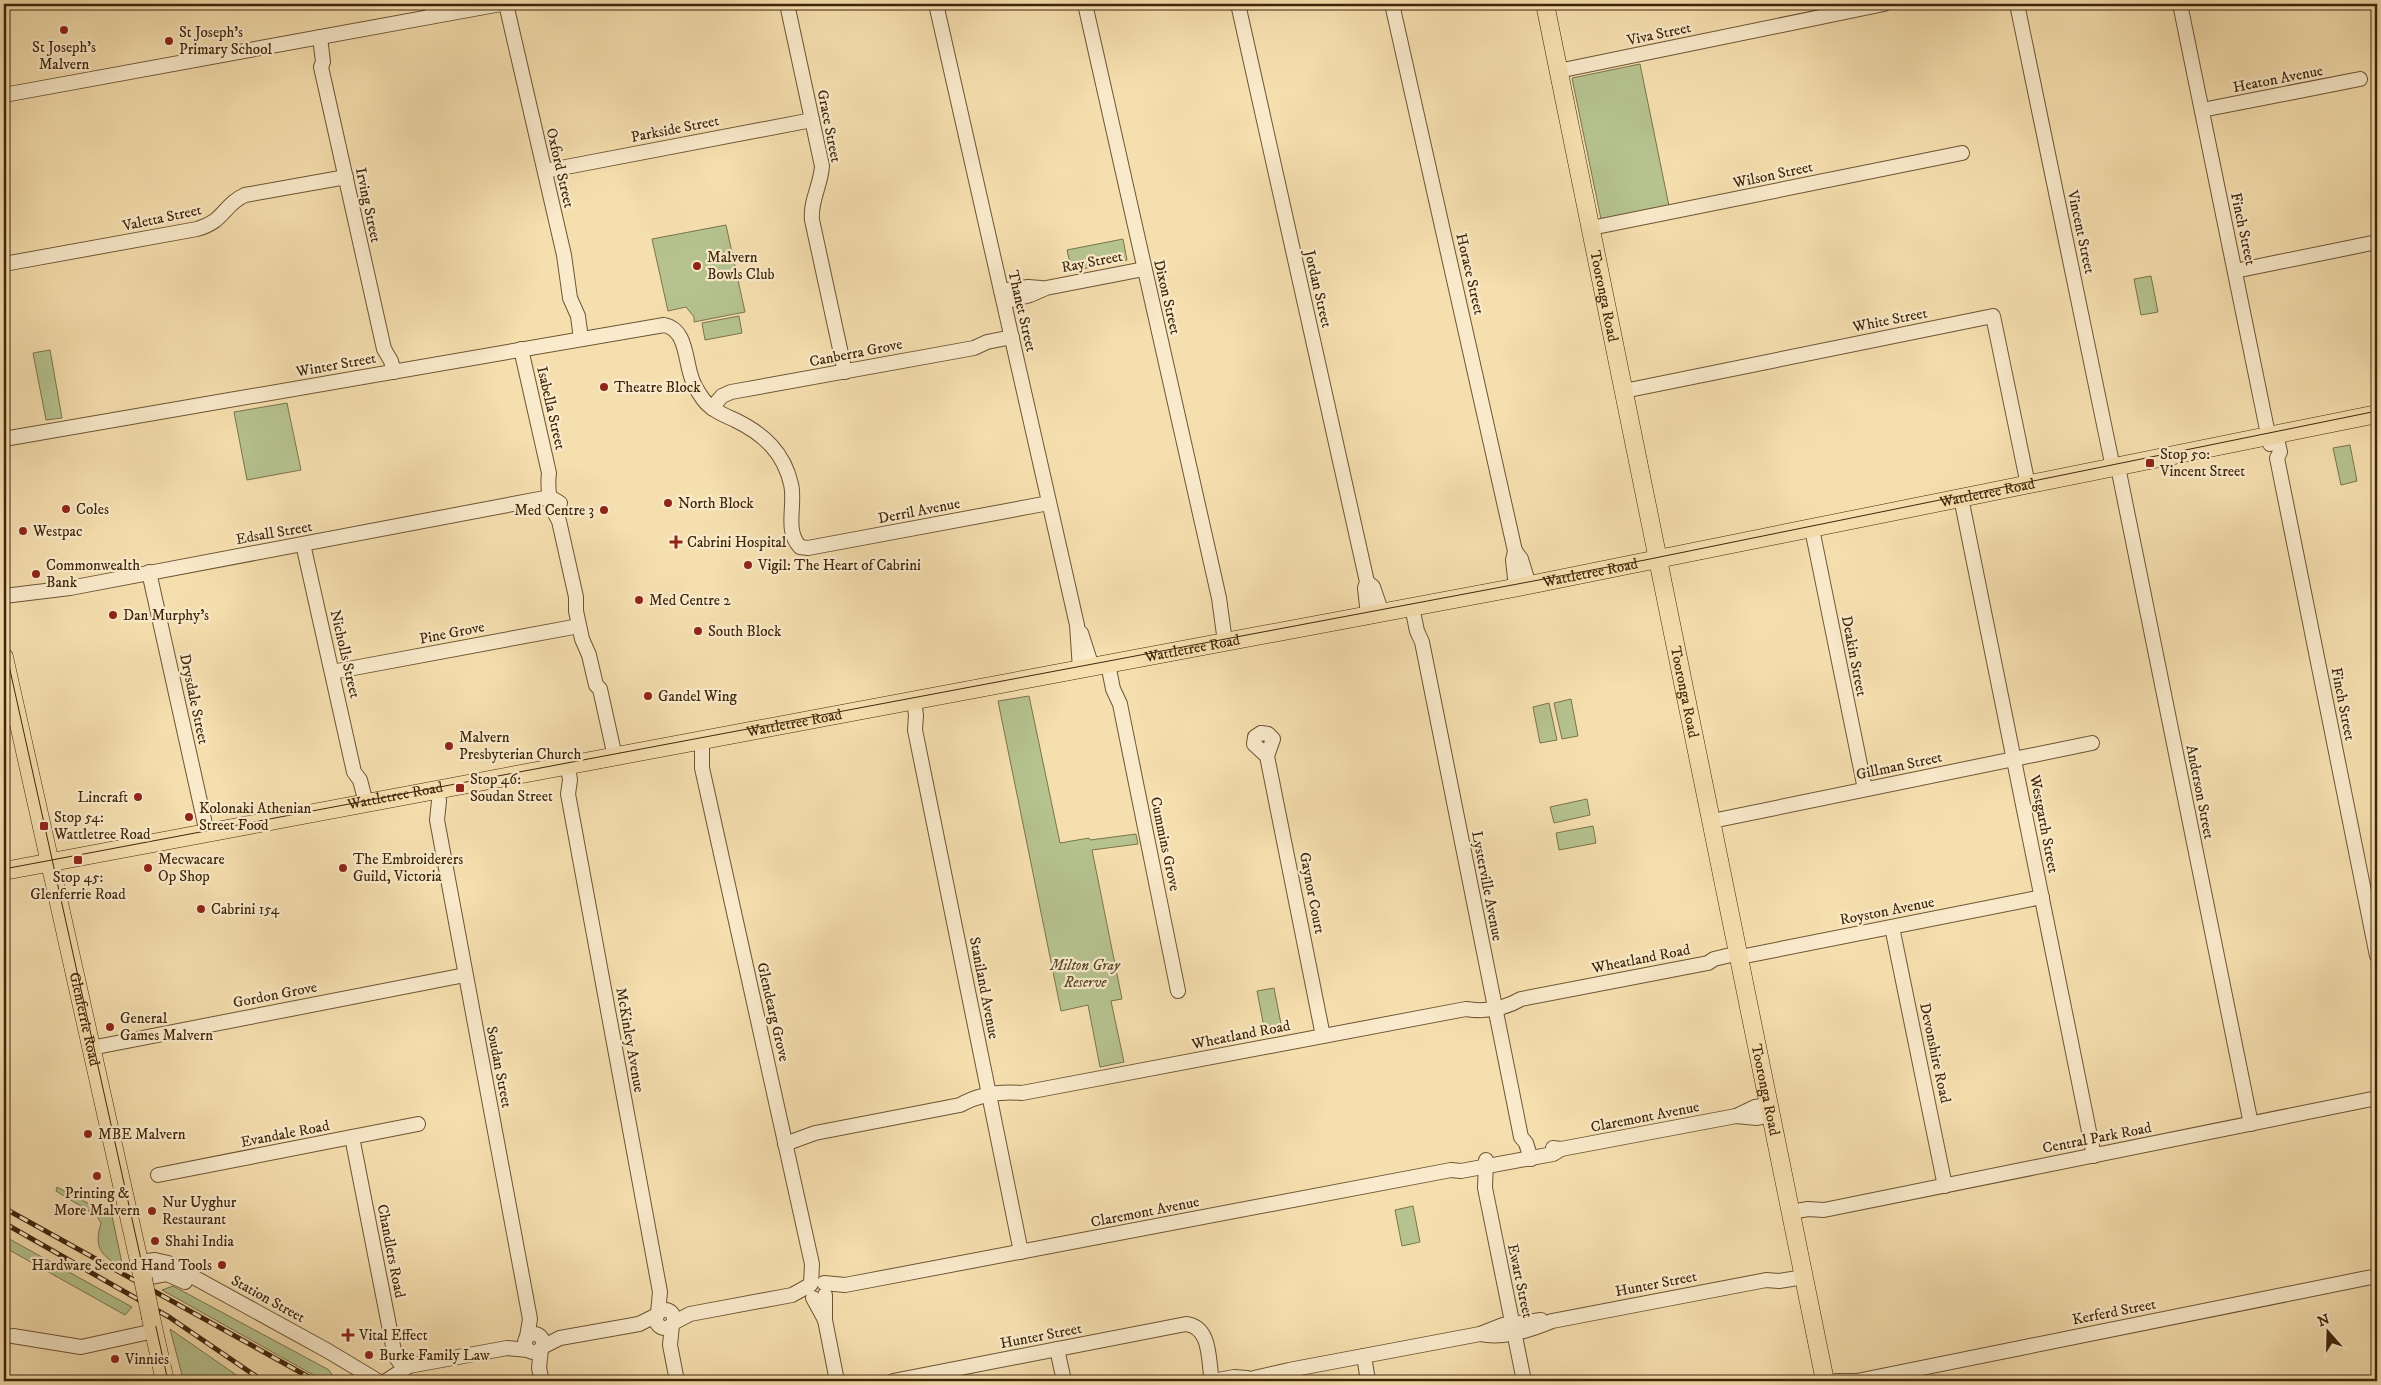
<svg xmlns="http://www.w3.org/2000/svg" width="2381" height="1385" font-family="'IM FELL DW Pica',serif">
<style>
.green{fill:#b6c38f;stroke:#7a744c}
.lines{fill:none;stroke-linecap:round;stroke-linejoin:round}
.minor-casing{stroke:#6d5433;stroke-width:16}
.major-casing{stroke:#3f250a;stroke-width:19}
.minor{stroke:#f9eacb;stroke-width:14}
.major{stroke:#f6dfaf;stroke-width:18}
.tram{stroke:#3f250a;stroke-width:1}
.rail-casing{stroke:#3f250a;stroke-width:5}
.rail{stroke:#f9eacb;stroke-width:3;stroke-dasharray:9;stroke-linecap:butt}
.major-bridge-casing{stroke:#3f250a;stroke-width:19;stroke-linecap:butt}
.major-bridge{stroke:#f6dfaf;stroke-width:18}
.poi-dot{fill:#8f2418;stroke:#f9eacb;stroke-width:2}
.labels{text-anchor:middle;dominant-baseline:central;stroke-width:4.5;stroke-linejoin:round;paint-order:stroke}
.poi-label{font-size:15px;fill:#3f250a;stroke:#f9eacb;text-anchor:start}
.street-label{font-size:15px;fill:#3f250a;stroke:#f9eacb}
.park-label{font-size:15px;font-style:italic;fill:#5d4c2b;stroke:#f9eacb}
</style>
<rect width="100%" height="100%" fill="#f6dfaf"/>
<filter id="stains"><feTurbulence type="fractalNoise" baseFrequency=".004" numOctaves="4"/><feColorMatrix values="0 0 0 0 .2 0 0 0 0 .09 0 0 0 0 .02 0 0 0 .5 -.17"/></filter>
<radialGradient id="worn" r=".72"><stop offset=".6" stop-color="#630" stop-opacity="0"/><stop offset="1" stop-color="#630" stop-opacity=".3"/></radialGradient>
<g class="green">
<path d="M1640,64L1669,206L1601,219L1572,78Z"/>
<path d="M726,225L745,312L694,322V317L686,307L668,311L652,239Z"/>
<path d="M1123,239L1127,260L1072,271L1067,250Z"/>
<path d="M2151,276L2158,312L2141,315L2134,279Z"/>
<path d="M739,316L742,333L705,340L702,323Z"/>
<path d="M50,350L62,418L46,420L33,353Z"/>
<path d="M287,403L301,470L247,480L234,412Z"/>
<path d="M2350,445L2357,481L2341,485L2333,448Z"/>
<path d="M1029,696L1060,843L1089,838L1090,840L1136,834L1138,844L1092,850L1122,999L1111,1001L1124,1062L1100,1067L1088,1005L1061,1011L998,701Z"/>
<path d="M1571,699L1578,736L1562,739L1554,703Z"/>
<path d="M1549,703L1557,740L1540,743L1533,707Z"/>
<path d="M1587,799L1590,815L1554,823L1550,807Z"/>
<path d="M1593,826L1596,843L1559,850L1556,833Z"/>
<path d="M1274,988L1281,1024L1264,1027L1257,991Z"/>
<path d="M57,1187L112,1216L123,1268C102,1256 93,1249 101,1223L97,1216L56,1191Z"/>
<path d="M1413,1206L1420,1242L1402,1246L1395,1210Z"/>
<path d="M4,1236L132,1307L125,1315L4,1247Z"/>
<path d="M173,1286L329,1370L333,1376L342,1381L330,1378L328,1381H324L162,1290Z"/>
<path d="M170,1329L245,1381H194L182,1375Z"/>
</g>
<g class="lines">
<defs>
<g id="minor">
<path d="M431,4L433,16"/>
<path d="M506,4L564,255L570,298L578,316L581,339"/>
<path d="M787,4L822,166C821,185 810,201 812,220L845,372"/>
<path d="M936,4L1077,625L1080,669"/>
<path d="M1085,4L1219,598L1225,642"/>
<path d="M1238,4L1367,582L1365,588L1368,615"/>
<path d="M1392,4L1515,551L1513,560L1516,587"/>
<path d="M2017,4L2113,468"/>
<path d="M2180,4L2270,444"/>
<path d="M320,37L323,62L321,67L384,349L391,361L394,372"/>
<path d="M1558,71L1884,4"/>
<path d="M4,95L501,4"/>
<path d="M2202,110L2360,79"/>
<path d="M545,171L812,120"/>
<path d="M1591,228L1962,153"/>
<path d="M4,264L197,229C224,222 224,204 245,195L346,177"/>
<path d="M2235,271L2377,242"/>
<path d="M1001,291L1028,287L1041,288"/>
<path d="M1004,302L1030,295L1046,288L1144,269"/>
<path d="M521,349L549,473C547,489 550,507 559,521L576,597V611L582,639L589,655L596,685L600,689L615,757"/>
<path d="M1624,391L1993,316L2028,485"/>
<path d="M712,408L722,396L731,392L974,348L987,342L1012,337"/>
<path d="M2276,434L2280,452L2277,458L2377,956"/>
<path d="M4,439L664,325C686,329 685,358 691,376C693,385 698,392 703,399C711,410 724,415 735,420C764,434 784,453 791,484C796,505 784,530 800,547L808,548L1049,503"/>
<path d="M2118,467L2251,1124"/>
<path d="M1961,498L2094,1156"/>
<path d="M1812,529L1865,789"/>
<path d="M303,544L354,772L360,780L366,803"/>
<path d="M1515,551L1521,559L1529,585"/>
<path d="M149,572L207,833"/>
<path d="M1367,582L1373,587L1382,613"/>
<path d="M4,596L70,588L550,497L560,503"/>
<path d="M1412,607L1417,631L1422,642L1521,1137L1526,1143L1531,1159"/>
<path d="M1081,633L1092,667"/>
<path d="M1108,664L1113,689L1120,704L1178,991"/>
<path d="M332,672L579,626"/>
<path d="M914,701L916,715L915,730L1021,1252"/>
<path d="M702,740V768L812,1264L811,1284"/>
<path d="M1267,756L1273,739L1268,734L1261,733L1255,737L1254,744L1267,756L1323,1036"/>
<path d="M568,766L570,780L568,794L660,1292L658,1313"/>
<path d="M437,790L439,801L437,820L530,1319L527,1337"/>
<path d="M1712,821L2092,743"/>
<path d="M1892,927L1945,1186"/>
<path d="M1740,957L2042,897"/>
<path d="M91,1048L465,975"/>
<path d="M1736,1116L1755,1107L1769,1105"/>
<path d="M352,1137L395,1356L404,1368"/>
<path d="M785,1144L815,1133L960,1105C979,1094 1000,1091 1022,1093L1466,1009C1485,1012 1504,1009 1521,999L1708,963L1714,959L1739,953"/>
<path d="M1553,1148L1561,1149L1736,1116L1757,1118L1772,1115"/>
<path d="M1486,1160L1485,1188L1524,1381"/>
<path d="M158,1175L418,1124"/>
<path d="M1791,1212L1808,1209L1824,1210L2377,1098"/>
<path d="M139,1262L155,1260L168,1263L328,1351L378,1381"/>
<path d="M142,1279L167,1274L185,1282"/>
<path d="M824,1283L845,1285L1451,1170L1461,1171L1553,1154L1561,1149"/>
<path d="M813,1298L825,1320L837,1381"/>
<circle cx="665" cy="1319" r="9"/>
<path d="M825,1320V1295"/>
<path d="M673,1323L690,1314L792,1295L810,1285"/>
<path d="M672,1325L670,1345L677,1381"/>
<circle cx="534" cy="1343" r="9"/>
<path d="M1480,1334C1504,1339 1530,1330 1552,1321L1766,1280L1779,1281L1804,1277"/>
<path d="M13,1336L81,1347L154,1331"/>
<path d="M542,1347L560,1338L639,1324L657,1315"/>
<path d="M541,1349L539,1368L542,1381"/>
<path d="M1057,1349L1064,1381"/>
<path d="M1364,1356L1368,1381"/>
<path d="M386,1381L409,1366L507,1348L528,1350"/>
<path d="M893,1381L1186,1324C1212,1327 1208,1362 1212,1381"/>
<path d="M1213,1381L1234,1377L1247,1378"/>
<path d="M1241,1381L1289,1370L1480,1334L1503,1325L1541,1320"/>
<path d="M1836,1381H1857L2377,1276"/>
</g>
<g id="major">
<path id="s1" d="M1545,4L1825,1381"/>
<path id="s2" d="M4,657L143,1279"/>
<path id="s3" d="M4,871L1529,585L2377,414"/>
<path d="M151,1318L165,1381"/>
</g>
</defs>
<use href="#minor" class="minor-casing"/>
<use href="#major" class="major-casing"/>
<use href="#minor" class="minor"/>
<use href="#major" class="major"/>
<g class="tram">
<path d="M4,643L168,1381"/>
<path id="s4" d="M4,869L1645,560L2377,411"/>
</g>
<defs>
<g id="rail">
<path d="M4,1208L316,1381"/>
<path d="M4,1223L169,1317L263,1381"/>
</g>
</defs>
<use href="#rail" class="rail-casing"/>
<use href="#rail" class="rail"/>
<defs>
<path id="major-bridge" d="M143,1279L151,1318"/>
</defs>
<use href="#major-bridge" class="major-bridge-casing"/>
<use href="#major-bridge" class="major-bridge"/>
</g>
<g class="poi-dot">
<circle cx="64" cy="30" r="5"/>
<circle cx="169" cy="41" r="5"/>
<circle cx="697" cy="266" r="5"/>
<circle cx="604" cy="387" r="5"/>
<rect x="2145" y="458" width="10" height="10" rx="2.5"/>
<circle cx="668" cy="503" r="5"/>
<circle cx="66" cy="509" r="5"/>
<circle cx="604" cy="510" r="5"/>
<circle cx="23" cy="531" r="5"/>
<path d="M673.5 534.5h5v5h5v5h-5v5h-5v-5h-5v-5h5z"/>
<circle cx="748" cy="565" r="5"/>
<circle cx="36" cy="574" r="5"/>
<circle cx="639" cy="600" r="5"/>
<circle cx="113" cy="615" r="5"/>
<circle cx="698" cy="631" r="5"/>
<circle cx="648" cy="696" r="5"/>
<circle cx="449" cy="746" r="5"/>
<rect x="455" y="783" width="10" height="10" rx="2.5"/>
<circle cx="138" cy="797" r="5"/>
<circle cx="189" cy="817" r="5"/>
<rect x="39" y="821" width="10" height="10" rx="2.5"/>
<rect x="73" y="855" width="10" height="10" rx="2.5"/>
<circle cx="148" cy="868" r="5"/>
<circle cx="343" cy="868" r="5"/>
<circle cx="201" cy="909" r="5"/>
<circle cx="110" cy="1027" r="5"/>
<circle cx="88" cy="1134" r="5"/>
<circle cx="97" cy="1176" r="5"/>
<circle cx="152" cy="1211" r="5"/>
<circle cx="155" cy="1241" r="5"/>
<circle cx="222" cy="1265" r="5"/>
<path d="M345.5 1327.5h5v5h5v5h-5v5h-5v-5h-5v-5h5z"/>
<circle cx="369" cy="1355" r="5"/>
<circle cx="115" cy="1359" r="5"/>
</g>
<g class="labels">
<g class="poi-label">
<text x="179" y="32">St Joseph's<tspan x="179" dy="17">Primary School</tspan></text>
<text x="64" y="47" text-anchor="middle">St Joseph's<tspan x="64" dy="17">Malvern</tspan></text>
<text x="707" y="257">Malvern<tspan x="707" dy="17">Bowls Club</tspan></text>
<text x="614" y="387">Theatre Block</text>
<text x="2160" y="454">Stop 50:<tspan x="2160" dy="17">Vincent Street</tspan></text>
<text x="678" y="503">North Block</text>
<text x="76" y="509">Coles</text>
<text x="594" y="510" text-anchor="end">Med Centre 3</text>
<text x="33" y="531">Westpac</text>
<text x="687" y="542">Cabrini Hospital</text>
<text x="46" y="565">Commonwealth<tspan x="46" dy="17">Bank</tspan></text>
<text x="758" y="565">Vigil: The Heart of Cabrini</text>
<text x="649" y="600">Med Centre 2</text>
<text x="123" y="615">Dan Murphy's</text>
<text x="708" y="631">South Block</text>
<text x="658" y="696">Gandel Wing</text>
<text x="459" y="737">Malvern<tspan x="459" dy="17">Presbyterian Church</tspan></text>
<text x="470" y="779">Stop 46:<tspan x="470" dy="17">Soudan Street</tspan></text>
<text x="128" y="797" text-anchor="end">Lincraft</text>
<text x="199" y="808">Kolonaki Athenian<tspan x="199" dy="17">Street Food</tspan></text>
<text x="54" y="817">Stop 54:<tspan x="54" dy="17">Wattletree Road</tspan></text>
<text x="158" y="859">Mecwacare<tspan x="158" dy="17">Op Shop</tspan></text>
<text x="353" y="859">The Embroiderers<tspan x="353" dy="17">Guild, Victoria</tspan></text>
<text x="78" y="877" text-anchor="middle">Stop 45:<tspan x="78" dy="17">Glenferrie Road</tspan></text>
<text x="211" y="909">Cabrini 154</text>
<text x="120" y="1018">General<tspan x="120" dy="17">Games Malvern</tspan></text>
<text x="98" y="1134">MBE Malvern</text>
<text x="97" y="1193" text-anchor="middle">Printing &amp;<tspan x="97" dy="17">More Malvern</tspan></text>
<text x="162" y="1202">Nur Uyghur<tspan x="162" dy="17">Restaurant</tspan></text>
<text x="165" y="1241">Shahi India</text>
<text x="212" y="1265" text-anchor="end">Hardware Second Hand Tools</text>
<text x="359" y="1335">Vital Effect</text>
<text x="379" y="1355">Burke Family Law</text>
<text x="125" y="1359">Vinnies</text>
</g>
<g class="street-label">
<text transform="translate(1659 34) rotate(-12)">Viva Street</text>
<text transform="translate(2278 79) rotate(-11)">Heaton Avenue</text>
<text transform="translate(829 126) rotate(79)">Grace Street</text>
<text transform="translate(675 129) rotate(-11)">Parkside Street</text>
<text transform="translate(560 168) rotate(77)">Oxford Street</text>
<text transform="translate(1773 175) rotate(-12)">Wilson Street</text>
<text transform="translate(368 205) rotate(78)">Irving Street</text>
<text transform="translate(162 218) rotate(-12)">Valetta Street</text>
<text transform="translate(2243 229) rotate(78)">Finch Street</text>
<text transform="translate(2081 232) rotate(78)">Vincent Street</text>
<text transform="translate(1092 262) rotate(-11)">Ray Street</text>
<text transform="translate(1470 274) rotate(77)">Horace Street</text>
<text transform="translate(1318 289) rotate(77)">Jordan Street</text>
<text stroke="none"><textPath href="#s1" startOffset="298">Tooronga Road</textPath></text>
<text transform="translate(1167 297) rotate(77)">Dixon Street</text>
<text transform="translate(1022 311) rotate(77)">Thanet Street</text>
<text transform="translate(1890 320) rotate(-11)">White Street</text>
<text transform="translate(856 353) rotate(-11)">Canberra Grove</text>
<text transform="translate(336 365) rotate(-10)">Winter Street</text>
<text transform="translate(551 408) rotate(77)">Isabella Street</text>
<text stroke="none"><textPath href="#s3" startOffset="2019">Wattletree Road</textPath></text>
<text transform="translate(919 511) rotate(-11)">Derril Avenue</text>
<text transform="translate(274 533) rotate(-10)">Edsall Street</text>
<text stroke="none"><textPath href="#s3" startOffset="1614">Wattletree Road</textPath></text>
<text transform="translate(452 633) rotate(-11)">Pine Grove</text>
<text stroke="none"><textPath href="#s3" startOffset="1209">Wattletree Road</textPath></text>
<text transform="translate(345 654) rotate(77)">Nicholls Street</text>
<text transform="translate(1854 656) rotate(79)">Deakin Street</text>
<text stroke="none"><textPath href="#s1" startOffset="702">Tooronga Road</textPath></text>
<text transform="translate(194 699) rotate(78)">Drysdale Street</text>
<text transform="translate(2343 704) rotate(79)">Finch Street</text>
<text stroke="none"><textPath href="#s3" startOffset="804">Wattletree Road</textPath></text>
<text transform="translate(1899 766) rotate(-12)">Gillman Street</text>
<text transform="translate(2200 792) rotate(79)">Anderson Street</text>
<text stroke="none"><textPath href="#s4" startOffset="398">Wattletree Road</textPath></text>
<text transform="translate(2044 824) rotate(79)">Westgarth Street</text>
<text transform="translate(1165 844) rotate(78)">Cummins Grove</text>
<text transform="translate(1487 886) rotate(79)">Lysterville Avenue</text>
<text transform="translate(1312 893) rotate(79)">Gaynor Court</text>
<text transform="translate(1887 911) rotate(-11)">Royston Avenue</text>
<text transform="translate(1641 959) rotate(-11)">Wheatland Road</text>
<text transform="translate(984 988) rotate(79)">Staniland Avenue</text>
<text transform="translate(275 995) rotate(-11)">Gordon Grove</text>
<text transform="translate(773 1012) rotate(77)">Glendearg Grove</text>
<text stroke="none"><textPath href="#s2" startOffset="371">Glenferrie Road</textPath></text>
<text transform="translate(1241 1035) rotate(-11)">Wheatland Road</text>
<text transform="translate(630 1040) rotate(80)">McKinley Avenue</text>
<text transform="translate(1935 1053) rotate(78)">Devonshire Road</text>
<text transform="translate(499 1067) rotate(79)">Soudan Street</text>
<text stroke="none"><textPath href="#s1" startOffset="1108">Tooronga Road</textPath></text>
<text transform="translate(1645 1117) rotate(-11)">Claremont Avenue</text>
<text transform="translate(285 1134) rotate(-11)">Evandale Road</text>
<text transform="translate(2097 1138) rotate(-11)">Central Park Road</text>
<text transform="translate(1145 1212) rotate(-11)">Claremont Avenue</text>
<text transform="translate(391 1251) rotate(79)">Chandlers Road</text>
<text transform="translate(1520 1281) rotate(78)">Ewart Street</text>
<text transform="translate(1656 1284) rotate(-11)">Hunter Street</text>
<text transform="translate(268 1299) rotate(29)">Station Street</text>
<text transform="translate(2114 1312) rotate(-11)">Kerferd Street</text>
<text transform="translate(1041 1336) rotate(-11)">Hunter Street</text>
</g>
<g class="park-label">
<text x="1085" y="965">Milton Gray<tspan x="1085" dy="17">Reserve</tspan></text>
</g>
</g>
<rect width="2381" height="1385" fill="none" stroke="#f6dfaf" stroke-width="20"/>
<rect x="5" y="5" width="2371" height="1375" fill="none" stroke="#3f250a" stroke-width="2.5"/>
<rect x="10" y="10" width="2361" height="1365" fill="none" stroke="#3f250a"/>
<g transform="translate(2328 1332) rotate(340)" stroke="#f9eacb" stroke-width="4" paint-order="stroke">
<path d="M0-4L9 19L0 12L-9 19Z" fill="#3f250a"/>
<text y="-8" font-size="14" font-weight="bold" text-anchor="middle" fill="#3f250a">N</text>
</g>
<rect width="100%" height="100%" filter="url(#stains)"/>
<rect width="100%" height="100%" fill="url(#worn)"/>
</svg>
